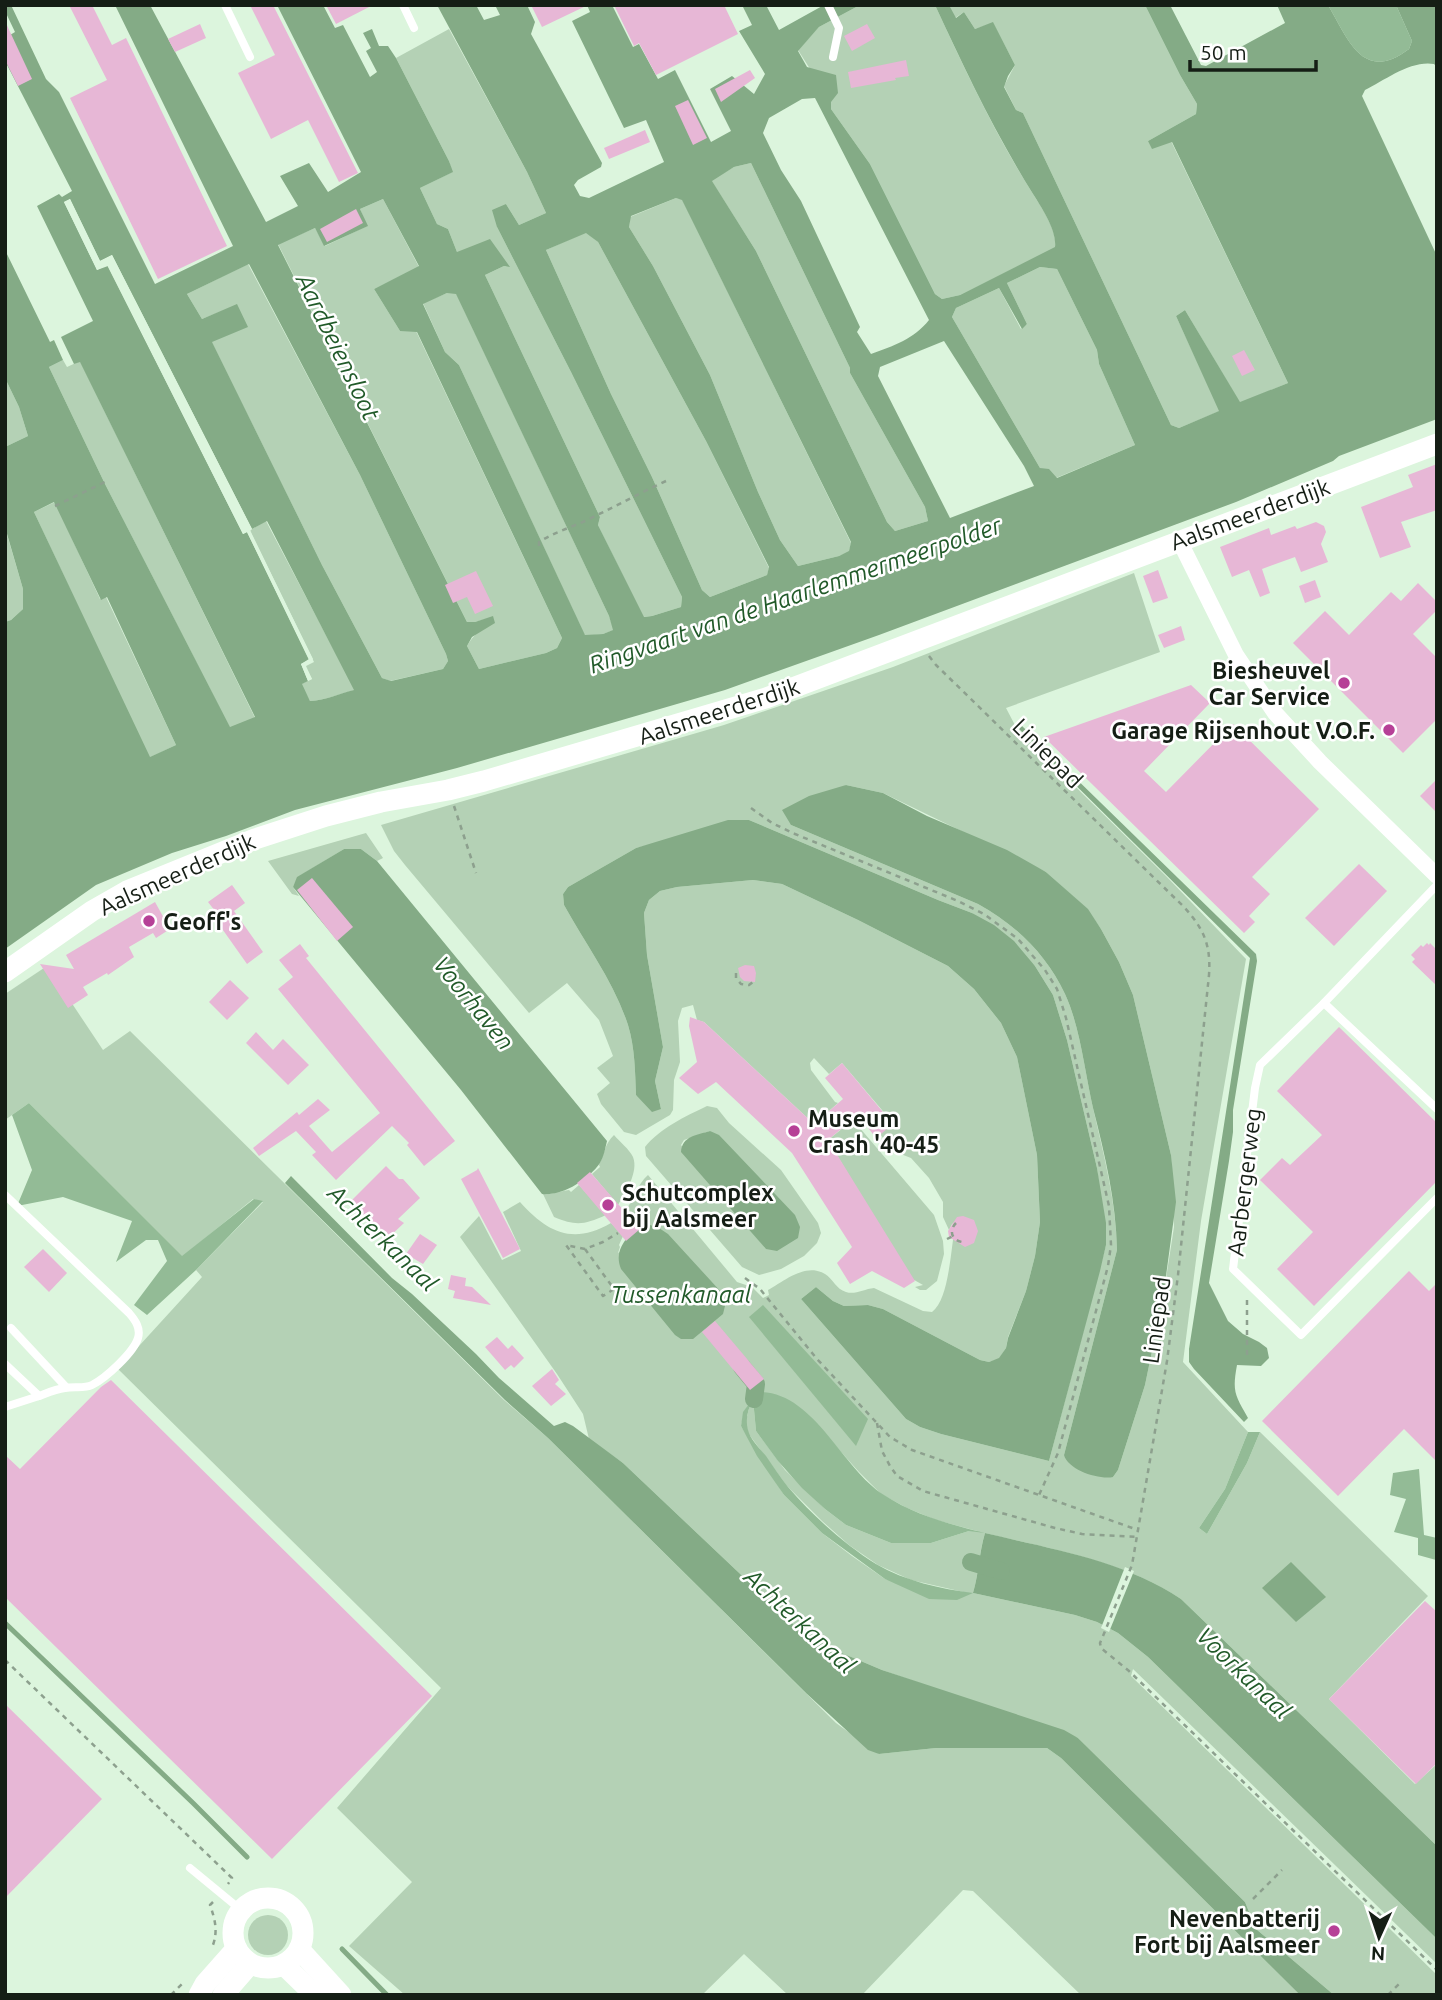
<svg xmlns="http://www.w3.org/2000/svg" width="1442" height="2000" font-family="Ubuntu,sans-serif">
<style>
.green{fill:#b4d1b5;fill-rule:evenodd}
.forest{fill:#93bb96}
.water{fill:#84ab86;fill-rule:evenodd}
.pier{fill:#dcf5dd;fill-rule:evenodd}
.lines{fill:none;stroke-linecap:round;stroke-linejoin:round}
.stream{stroke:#84ab86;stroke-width:5}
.canal{stroke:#84ab86;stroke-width:18}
.building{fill:#e7b7d6}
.path{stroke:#8da08e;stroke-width:2.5;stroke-dasharray:5 5;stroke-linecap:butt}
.service{stroke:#fff;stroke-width:8}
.minor{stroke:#fff;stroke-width:16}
.tertiary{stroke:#fff;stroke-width:21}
.poi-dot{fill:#b64097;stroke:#fff;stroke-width:2.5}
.labels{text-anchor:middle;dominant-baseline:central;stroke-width:5;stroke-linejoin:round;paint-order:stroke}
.street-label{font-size:23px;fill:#151e15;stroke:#fff}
.poi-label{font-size:23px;font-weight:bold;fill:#151e15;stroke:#fff;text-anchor:end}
.water-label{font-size:24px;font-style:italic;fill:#215a29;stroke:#fff}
</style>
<rect width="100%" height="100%" fill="#dcf5dd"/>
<g class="green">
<path d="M860,5H935C965,70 995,134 1033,194C1042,208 1058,231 1055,248L960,295L942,299L935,294L870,164L831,109V102L798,50L819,27Z"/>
<path d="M949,5H1145L1180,75L1197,104L1196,114L1148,141H1171L1288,383L1240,403L1185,310L1176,316L1220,411L1179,428L1171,425L1023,113L1016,110L1004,86L1015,65L993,23L975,29L964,12L955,18Z"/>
<path d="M449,29L527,172L546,213L519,225L506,204L497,223V227L571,372L682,597L681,607L652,616L643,617L598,525L600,517L485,275L504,266L509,267L457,252L448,229L437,224L420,188L452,172L449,161L396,58Z"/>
<path d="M751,163L850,368V373L925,507L928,521L895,531L887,522L756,251L711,180L734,167Z"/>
<path d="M676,198L682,199L851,543L849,552L839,556L798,566L780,540L758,492L710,375L653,266L629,227L630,217Z"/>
<path d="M383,199L419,267L374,289L400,331H416L562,638L557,648L546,653L479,669L467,646C473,635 485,626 493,617L475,622H467L278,244L315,228L325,246L367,226L360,209Z"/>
<path d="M586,232L598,242L706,441L769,568L767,575L710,597L702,590L652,477L611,394L546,250Z"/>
<path d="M248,264L360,475L446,654L448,661L443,669L390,681L382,678L322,565L211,341L237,305L202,319L187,294Z"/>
<path d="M1040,267L1057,269L1097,350L1099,364L1135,445L1056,478L1040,468L952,317L956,308L999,288L1021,329L1027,324L1007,283Z"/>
<path d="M447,293H456L609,616L614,630L603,634L585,636L459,365L445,352L423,303Z"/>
<path d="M63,360L67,367L80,361L255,718L230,728L105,484L49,367Z"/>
<path d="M5,378L19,407L28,436L5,447Z"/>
<path d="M55,502L100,599L106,597L176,745L149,758L34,512Z"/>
<path d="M266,521L355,690C339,694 326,700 310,701L301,684L312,679L306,666L314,662L250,530Z"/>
<path d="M5,528L23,589V609L11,620L5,622Z"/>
<path d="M1134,573L1160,652L1006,708L1017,729L1166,876L1246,959L1201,1221L1183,1362L1248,1432L1225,1489L1199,1528L1207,1534L1247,1463L1260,1432L1428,1596L1329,1699L1415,1784L1437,1764V1846L1181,1599C1124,1561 1050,1549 985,1533C979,1552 979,1573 973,1593L1075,1615L1097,1622L1118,1633L1148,1657L1437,1939V1964L1133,1669L1131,1676L1437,1975V1995H1334L1256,1929L1245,1902L1078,1738L882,1670L830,1648L794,1625L623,1463L589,1439L583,1414L557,1374L460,1237L479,1216L502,1260L521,1251L503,1212L520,1202C548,1233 573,1245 611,1223L623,1236L619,1245L620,1247L618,1253L659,1228L652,1227L645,1223L637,1226L625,1211C634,1200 637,1184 648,1175L737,1282L752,1287L763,1298L769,1295L768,1290C784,1281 806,1262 825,1274C833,1279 836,1289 846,1292C855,1295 864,1289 874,1288L923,1311L932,1312C950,1299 951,1243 956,1221L952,1224L949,1230L943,1217V1202L929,1178L911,1158L893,1151L880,1134L893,1123L842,1063L829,1074L814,1058L810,1063L811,1070L835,1102L838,1103L814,1124L704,1022L697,1020L693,1005L682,1008L678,1021L680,1062L674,1080L673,1110L670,1115L636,1135L624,1132L601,1104L597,1094L610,1083L597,1068L613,1056L599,1020L567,983L529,1013L405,865L394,851L381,825L724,725L893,667ZM846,785L883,793L1046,872L1087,909L1101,929L1119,962L1133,995L1171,1155L1174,1227L1163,1298L1145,1385L1118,1470L1113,1477L1064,1455L1117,1250C1116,1201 1104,1156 1093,1108C1085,1073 1080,1026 1065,994C1046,954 1016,925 978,904L791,825ZM749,820L938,900L972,913L1035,966L1053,995L1067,1040L1097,1168L1106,1245L1049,1461L941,1434L920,1427L906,1419L801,1299L816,1287L833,1301L844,1306L868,1305L883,1309L980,1360L989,1362L999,1359L1006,1348L1008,1337L1026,1291L1035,1256L1040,1222L1037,1155L1017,1057L1001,1023L974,989L948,966L858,920L782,884L753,880L677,887L660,891L649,900L644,913L647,955L663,1047L655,1081L661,1109L636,1095C635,1072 635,1048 628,1025C614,982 586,945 564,905L563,894L568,887L636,848ZM758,1392L797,1406L810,1417L859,1472L881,1494L907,1508L936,1520L977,1531H969L931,1543H891L846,1525L825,1509L785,1470L756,1431L753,1399L749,1408L746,1421L748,1433L787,1486L822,1521L849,1545L878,1565L911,1580L972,1594L885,1579L852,1556L822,1533L784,1495L741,1426L744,1412Z"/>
<path d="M366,833L383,858L377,861L361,849H344L298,877L293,887L299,896L292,894L268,861Z"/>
<path d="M47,966L103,1050L130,1031L504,1400L548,1438L836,1723L879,1754L936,1748H1047L1061,1758L1300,1995H1081L973,1891L963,1890L862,1995H788L744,1954L702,1995H405L349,1946L412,1882L337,1808L441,1688L118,1369L202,1277L196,1270L263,1202L253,1199L182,1257L29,1103L5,1120V994Z"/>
<path d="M707,1106L717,1108L729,1123L781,1170L818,1223L821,1233L817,1243L804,1256L781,1269L759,1275L742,1267L646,1156L645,1147C659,1129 686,1116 707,1106ZM710,1131L766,1249L681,1145L684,1140Z"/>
<path d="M853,1120L934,1215L943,1241L944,1254L937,1281L926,1290H920L915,1287L923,1285L909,1277L828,1140Z"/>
<path d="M614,1135C620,1142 629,1149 633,1157C639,1172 625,1193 618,1205L592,1174L600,1167L599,1165C604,1155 605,1143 614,1135Z"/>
<path d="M579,1185L606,1215C584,1225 576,1226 554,1217L543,1194C552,1195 560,1191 569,1190L571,1192Z"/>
<circle cx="268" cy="1935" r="20"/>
</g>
<g class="forest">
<path d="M1328,5H1396L1412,41L1409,49C1363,84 1348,39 1328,5Z"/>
<path d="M29,1103L182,1256L254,1199L263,1201L196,1270L147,1315L134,1305L167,1261L158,1240H146L116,1262L132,1221L63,1197L17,1206L32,1170L12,1115Z"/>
<path d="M763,1305L868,1419L856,1446L749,1317Z"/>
<path d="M758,1392C814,1391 842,1469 884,1495C915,1515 949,1524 985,1533L969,1531L931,1543H891L846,1525L825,1509L802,1488L778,1461L756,1431L753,1399C748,1409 745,1419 748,1430C750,1439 760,1449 766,1456C773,1466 780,1477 788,1487C813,1516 844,1544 876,1564C905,1581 941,1589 973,1593L957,1600L929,1599L885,1579L822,1533L784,1495L757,1456L741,1426L743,1412Z"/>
<path d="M1248,1432H1260L1247,1463L1207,1534L1199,1528L1225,1489Z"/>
<path d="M1419,1469L1424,1535L1437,1538L1436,1560L1418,1555V1538L1394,1532L1406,1499L1390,1495L1393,1473Z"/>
</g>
<g class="water">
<path d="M5,5H11L46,79L59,92L155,284L233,246L115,5H150L266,222L298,206L280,176L309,163L328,192L361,172L277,5H323L335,28L343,25L370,77L377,72L366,51L371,48L363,33L372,29L379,46H388L396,58L449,161L453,172L420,188L437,224L448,229L457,252L490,239L510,267L504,266L485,275L600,517L598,525L644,617L652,616L681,607L682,597L571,372L497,227L492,210L506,204L519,225L546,213L527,172L437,5H476L484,20L500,15L495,5H527L535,22L531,34L602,163L601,167L578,180L574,185L580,196L589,198L664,162L646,120L624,128L572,21L590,12L587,5H612L633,47L639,44L658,79L675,70L711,142L731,131L710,89L732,76L754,94L765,74L739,31L752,25L742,5H766L779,30L824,5H860L819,27L798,51L807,67L836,75L838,93L831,102V109L870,164L935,294L942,299L960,295L1055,247C1057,231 1042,208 1033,194C995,133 965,70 935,5H949L956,18L964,12L975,29L993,22L1015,65L1008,76L1004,87L1016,110L1023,113L1171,425L1179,428L1219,411L1176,316L1185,310L1240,402L1288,383L1172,142L1152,149L1148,141L1196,114L1197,104L1180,75L1145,5H1170L1201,65L1206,66L1285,23L1277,5H1328C1348,39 1363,84 1409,49L1412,41L1396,5H1437V67L1434,64C1411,60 1385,80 1365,90L1362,96L1437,256V419L1339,456L1333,461L1236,502L879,635L725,690L457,768L295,810L226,836L172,853L96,885L5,949V622L11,620L23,609V589L5,527V447L28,436L19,407L5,378V250L50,342L54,340L63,360L49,367L105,484L230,727L255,717L80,362L74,364L61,337L93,321L37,206L59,194L62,197L72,191L5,61V38L15,32L5,11ZM815,98L929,320C914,339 893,346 871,354L857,332L860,327L801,201L781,170L763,133L769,118L802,99ZM751,163L850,368V373L925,507L928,521L895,531L887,522L756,251L712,181L734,167ZM676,198L682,200L851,542L849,551L839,556L798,566L780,540L758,492L710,375L653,266L629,227L631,216ZM70,199L100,261L112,255L252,529L267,521L354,690C338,694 326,700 310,701L302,684L308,681L301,664L309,660L247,532L243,534L107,265L97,270L64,202ZM383,199L419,266L374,289L400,331L417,332L562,638L557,648L546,653L479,669L467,646L472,637L495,623L493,616L475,622H467L278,245L315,228L324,246L368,226L360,209ZM586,233L598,242L706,441L769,567L767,575L710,597L702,590L652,477L611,394L546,250ZM249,264L360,475L446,654L448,661L443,669L391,681L382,678L322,565L212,342L248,327L237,304L202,319L187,294ZM1040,267L1057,269L1097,350L1099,364L1135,445L1057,478L1049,469L1040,468L952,317L956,308L999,288L1022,329L1027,324L1007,283ZM447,293L456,294L609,616L613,630L603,634L585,635L459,365L445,352L423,304ZM944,341L1024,466L1034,486L950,518L878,376L880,367ZM54,502L101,600L107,597L176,745L150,757L34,512Z"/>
<path d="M1022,726L1256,954L1257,961L1233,1110V1132L1229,1161L1209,1283L1228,1321L1243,1334L1259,1342L1267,1348L1269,1358L1261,1366L1237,1365C1232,1392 1235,1395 1248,1418L1244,1422L1194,1369L1189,1362V1349L1250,958L1018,728Z"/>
<path d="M846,785L883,793L927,816L1007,850L1046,872L1088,909L1101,929L1119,962L1133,995L1171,1155L1176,1202L1163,1298L1145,1385L1118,1470L1113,1477C1099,1480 1068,1470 1064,1455L1117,1250C1116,1201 1105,1155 1093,1108C1085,1073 1080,1026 1065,994C1046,954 1016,925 978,904L791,825L782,810L809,796Z"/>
<path d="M728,820H749L938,900L972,913L994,925L1014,941L1035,966L1053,995L1067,1040L1097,1168L1106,1223V1245L1100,1271L1049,1461L941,1434L920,1427L906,1419L801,1299L816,1287L833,1301L844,1306L868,1305L883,1309L980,1360L989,1362L999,1358L1006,1348L1008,1338L1026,1291L1035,1256L1040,1222L1037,1155L1017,1057L1001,1023L974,989L948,966L858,920L782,884L753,880L677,887L660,891L649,900L644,913L647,955L663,1047L655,1081L661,1109L652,1112L636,1095C635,1072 635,1048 628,1025C614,982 586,945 564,905L563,894L568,887L636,848Z"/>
<path d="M344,849H361L377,861L607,1141C605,1149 604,1156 600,1163C588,1180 563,1196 542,1194L461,1090L293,887L297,877Z"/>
<path d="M710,1131L719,1135L795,1215L800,1227L798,1238L777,1251L766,1249L681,1152C682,1136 697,1135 710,1131Z"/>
<path d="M291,1176L392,1278L412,1294L476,1354L499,1378L554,1426L565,1422L573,1426L623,1463L794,1625L830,1648L882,1670L1064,1730L1078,1738L1245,1902L1256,1929L1334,1995H1300L1061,1758L1047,1748H936L879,1754L868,1750L807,1694L548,1438L505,1400L299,1197L285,1183Z"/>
<path d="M647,1224L659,1228L668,1234L722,1293L724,1300L725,1306L723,1314L693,1339H681L675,1335L621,1269C614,1252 624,1240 636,1228H641Z"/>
<path d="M985,1533C1051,1549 1123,1560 1181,1599L1437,1846V1939L1148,1657L1118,1633L1097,1622L1075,1615L973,1593C979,1573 979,1553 985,1533Z"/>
<path d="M1291,1562L1326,1597L1296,1622L1262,1588Z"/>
</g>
<g class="pier">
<path d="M70,199L100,261L112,255L252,529L250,531L313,659L312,662L305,666L312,679L308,681L301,664L309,659L247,532L243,534L108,266L97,270L64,202ZM110,260L248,529H245L110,264L107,262L99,266L98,264H101Z"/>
<path d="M1125,1567L1134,1571L1109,1632L1101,1628Z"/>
</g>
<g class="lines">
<g class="stream">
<path d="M5,1623L193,1803L247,1857"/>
<path d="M342,1949L387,1995"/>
</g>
<g class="canal">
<path d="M742,1367L756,1384L754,1399"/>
<path d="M971,1562L1001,1571"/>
</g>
</g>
<g class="building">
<path d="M69,5H92L112,45L126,38L227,246L158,279L70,98L107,80Z"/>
<path d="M250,5H273L358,173L339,182L308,120L271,139L238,73L275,55Z"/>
<path d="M326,5H373L336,24Z"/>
<path d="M531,5H588L542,27Z"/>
<path d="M614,5H724L738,34L656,75L639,43L634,46Z"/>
<path d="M5,21L32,79L18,86L5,60Z"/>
<path d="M200,24L206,38L175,52L168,39Z"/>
<path d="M867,24L875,38L852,51L844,36Z"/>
<path d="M906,60L909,76L895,78L896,80L851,88L848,72Z"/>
<path d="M750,70L755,78L721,102L715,89Z"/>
<path d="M688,100L707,138L693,145L675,106Z"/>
<path d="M645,130L650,142L609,159L604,148Z"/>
<path d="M356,209L363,223L327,242L320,229Z"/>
<path d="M1244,350L1255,370L1242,376L1232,356Z"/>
<path d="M1437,464V510L1401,522L1411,547L1380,558L1361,507L1413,487L1408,475Z"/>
<path d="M1316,522L1324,526L1326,532L1321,544L1328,562L1301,572L1295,557L1262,569L1270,593L1260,597L1249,570L1232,577L1220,547L1269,528L1271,535L1295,526L1297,529Z"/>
<path d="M1158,570L1168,598L1153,603L1143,576Z"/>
<path d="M476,571L493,606L475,614L467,597L453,603L445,585Z"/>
<path d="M1315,580L1321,597L1305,603L1299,586Z"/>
<path d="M1418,583L1437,602V610L1413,634L1437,658V719L1403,753L1293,643L1325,611L1349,635L1391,592L1401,601Z"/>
<path d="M1181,626L1185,640L1164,648L1158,635Z"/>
<path d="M1191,685L1210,703L1144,771L1166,792L1233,724L1319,809L1252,877L1270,894L1249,916L1255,922L1244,933L1044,737Z"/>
<path d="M1437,779V813L1420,796Z"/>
<path d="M1359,864L1387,891L1334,946L1305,918Z"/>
<path d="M312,878L353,927L337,941L297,890Z"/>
<path d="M232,885L245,903L234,911L263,952L247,964L218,923L222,920L208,902Z"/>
<path d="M155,902L170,929L156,938L153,933L129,947L134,957L108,975L107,973L83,987L88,995L68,1008L40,964L74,969L66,955Z"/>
<path d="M1427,943L1429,945L1430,943L1437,950V986L1412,962L1415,959L1411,955L1421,945L1423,947Z"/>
<path d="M300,944L309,956L306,958L455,1141L424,1166L407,1145L409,1143L392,1126L336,1180L312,1155L316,1152L296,1131L259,1156L253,1148L297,1112L299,1115L318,1099L330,1110L309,1126L332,1152L380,1113L278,989L293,977L279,960Z"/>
<path d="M745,965L754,966L756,973L755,982L744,981L740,977L738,968Z"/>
<path d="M230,980L249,998L227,1020L209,1002Z"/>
<path d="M690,1017L704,1022L814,1124L843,1099L825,1078L842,1063L893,1124L876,1138L858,1115L828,1140L915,1281L904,1288L872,1271L850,1284L837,1263L852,1247L792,1153L716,1082L698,1094L679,1078L697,1062L689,1026Z"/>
<path d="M1339,1027L1437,1123V1181L1314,1306L1277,1269L1313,1232L1260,1180L1282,1158L1290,1165L1322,1135L1277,1091Z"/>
<path d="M256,1032L273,1050L283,1039L309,1065L288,1085L246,1043Z"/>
<path d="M386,1166L399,1179H403L420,1198L398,1219L404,1223L388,1238L350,1202Z"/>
<path d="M478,1168L520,1249L503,1258L461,1179L477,1170Z"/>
<path d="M590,1172L640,1229L626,1241L577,1183Z"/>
<path d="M963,1216L974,1220L978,1231L974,1243L965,1247L949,1237L948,1231L957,1217Z"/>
<path d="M420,1234L437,1245L423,1264L406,1254Z"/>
<path d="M43,1249L67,1273L49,1292L24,1267Z"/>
<path d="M1409,1271L1429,1291L1437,1283V1462L1404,1429L1338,1496L1262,1421Z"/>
<path d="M451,1275L466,1278L465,1286L472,1287L491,1305L453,1298L455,1291L448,1289Z"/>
<path d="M715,1321L764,1379L750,1390L702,1332Z"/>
<path d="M497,1337L508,1349L512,1345L524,1358L514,1368L511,1365L505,1370L485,1347Z"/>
<path d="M552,1369L559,1380L555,1384L566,1394L551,1406L532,1386Z"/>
<path d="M111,1380L432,1696L272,1859L5,1597V1455L20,1469L101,1387Z"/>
<path d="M1425,1601L1437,1612V1763L1416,1784L1329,1699Z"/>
<path d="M5,1704L102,1799L5,1898Z"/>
</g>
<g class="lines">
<g class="path">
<path d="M55,506L107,481"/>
<path d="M539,546V542C553,533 569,528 585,521C612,508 638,494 666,481"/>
<path d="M929,656L936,665L1184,907C1204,929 1211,945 1209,975L1178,1275L1167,1361L1132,1565L1103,1636L1100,1643L1101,1648L1129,1671L1437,1970"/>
<path d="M454,806L476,873"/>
<path d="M751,808L772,823L795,834L958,901L984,914L1018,939L1045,970L1057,989L1066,1018L1109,1206L1111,1245L1108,1266L1058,1453L1039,1495"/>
<path d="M736,973V978L741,984L749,985L753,982"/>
<path d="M956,1223C949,1230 951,1240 962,1242"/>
<path d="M947,1239L955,1235"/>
<path d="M585,1249L566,1245L603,1296L614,1289L585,1249L603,1242L618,1233"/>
<path d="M745,1278L760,1289L817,1359L890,1437L912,1450L1138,1530"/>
<path d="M1247,1300V1360"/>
<path d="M877,1423L882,1451L890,1466L897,1476L923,1491L1055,1528L1082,1534L1137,1537"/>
<path d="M5,1660L232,1878L228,1884"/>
<path d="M1253,1899L1282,1870"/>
<path d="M213,1902L210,1905C215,1919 218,1931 213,1945"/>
<path d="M171,1995L183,1983"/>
<path d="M1388,1995L1400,1983"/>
</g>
<g class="service">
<path d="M225,5L250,57"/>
<path d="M403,5L414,28"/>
<path d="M828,5L839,28L833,57"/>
<path d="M1437,885L1324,1003L1260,1065L1255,1088L1233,1269L1301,1335L1437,1198"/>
<path d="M1324,1003L1437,1109"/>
<path d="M5,1195L129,1313C135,1320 141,1328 138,1338C134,1352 106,1378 92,1385C84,1389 74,1386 65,1388C56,1389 47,1393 39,1396"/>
<path d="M11,1328L66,1387"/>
<path d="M5,1364L39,1396L5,1407"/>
<path d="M190,1868L241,1910"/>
</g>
<path class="minor" d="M1179,540L1236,655L1275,713L1320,762L1437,876"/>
<g class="tertiary">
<path d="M5,972L92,911L127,891L255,839L326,816L381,802L448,790L484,781L766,698L1437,444"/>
<circle cx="268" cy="1933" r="35"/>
<path d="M300,1950L341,1995"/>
<path d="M284,1965L315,1995"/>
<path d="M199,1995L205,1984L236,1949"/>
<path d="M223,1995L250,1964"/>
</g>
</g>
<g class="poi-dot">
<circle cx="1344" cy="683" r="7"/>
<circle cx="1389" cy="730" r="7"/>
<circle cx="149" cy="921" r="7"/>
<circle cx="794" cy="1131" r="7"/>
<circle cx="608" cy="1205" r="7"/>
<circle cx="1334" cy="1931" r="7"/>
</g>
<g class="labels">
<g class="street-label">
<text transform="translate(1250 514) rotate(-20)">Aalsmeerderdijk</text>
<text transform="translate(719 711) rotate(-18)">Aalsmeerderdijk</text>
<text transform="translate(1048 753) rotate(45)">Liniepad</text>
<text transform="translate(177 874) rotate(-24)">Aalsmeerderdijk</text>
<text transform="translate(1244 1182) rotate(-83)">Aarbergerweg</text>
<text transform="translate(1156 1320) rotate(-82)">Liniepad</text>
</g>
<g class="poi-label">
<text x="1330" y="670">Biesheuvel<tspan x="1330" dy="26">Car Service</tspan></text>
<text x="1375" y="730">Garage Rijsenhout V.O.F.</text>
<text x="163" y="921" text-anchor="start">Geoff's</text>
<text x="808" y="1118" text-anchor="start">Museum<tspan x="808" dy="26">Crash '40-45</tspan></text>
<text x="622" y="1192" text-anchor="start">Schutcomplex<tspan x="622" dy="26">bij Aalsmeer</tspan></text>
<text x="1320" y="1918">Nevenbatterij<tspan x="1320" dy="26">Fort bij Aalsmeer</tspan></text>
</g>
<g class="water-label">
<text transform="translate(338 347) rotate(64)">Aardbeiensloot</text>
<text transform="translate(795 595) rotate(-19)">Ringvaart van de Haarlemmermeerpolder</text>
<text transform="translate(474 1003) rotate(51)">Voorhaven</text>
<text transform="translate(383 1238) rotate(44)">Achterkanaal</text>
<text x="681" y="1294">Tussenkanaal</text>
<text transform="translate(800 1621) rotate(43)">Achterkanaal</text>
<text transform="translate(1244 1673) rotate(44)">Voorkanaal</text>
</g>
</g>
<rect width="1442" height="2000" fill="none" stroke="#151e15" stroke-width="14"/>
<g transform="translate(1379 1937) rotate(183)" stroke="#ffffff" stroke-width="5" paint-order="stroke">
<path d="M0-5L12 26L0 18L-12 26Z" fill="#151e15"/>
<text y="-10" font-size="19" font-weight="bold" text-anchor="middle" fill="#151e15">N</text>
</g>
<path d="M1190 60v10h126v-10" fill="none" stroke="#151e15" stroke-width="3.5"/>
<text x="1200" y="60" font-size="21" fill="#151e15" stroke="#ffffff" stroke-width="5" paint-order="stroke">50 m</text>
</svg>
